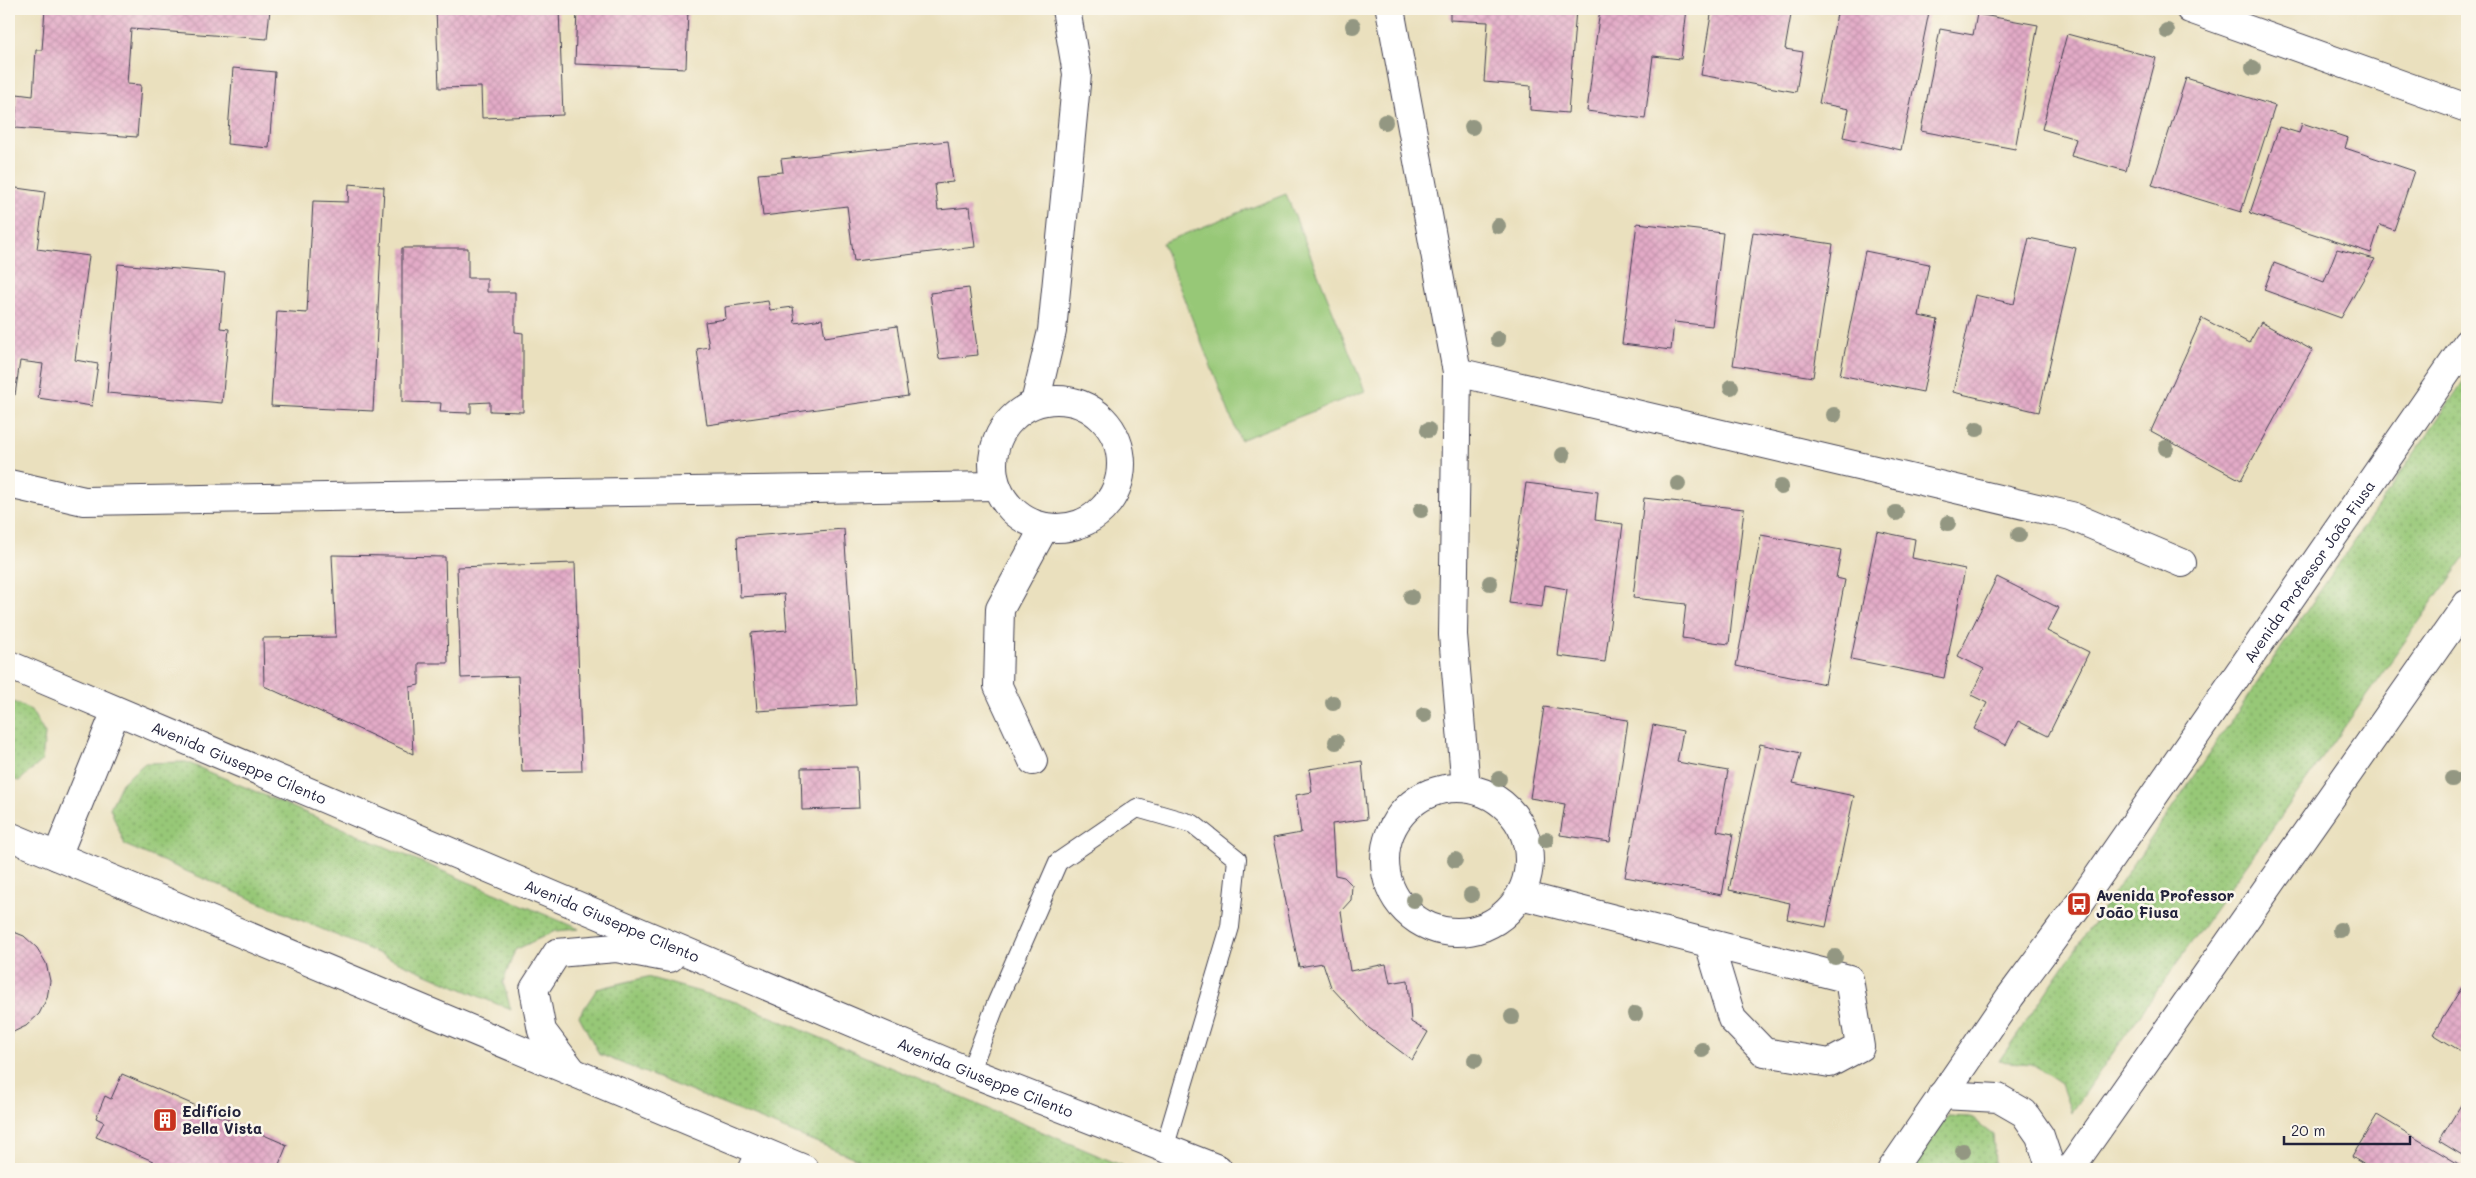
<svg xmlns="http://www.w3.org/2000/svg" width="2476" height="1178" font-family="Mali,sans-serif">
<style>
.grass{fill:url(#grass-dots);stroke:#5c7559}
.park{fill:#97c877;stroke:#5c7559}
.building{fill:url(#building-cross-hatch)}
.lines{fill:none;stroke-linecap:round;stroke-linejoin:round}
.lane-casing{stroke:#403e4f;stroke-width:20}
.street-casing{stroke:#403e4f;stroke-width:30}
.secondary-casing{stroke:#403e4f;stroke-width:30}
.lane{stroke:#fff;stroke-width:18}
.street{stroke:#fff;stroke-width:28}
.secondary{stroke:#fff;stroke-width:28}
.tree{fill:#939782}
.labels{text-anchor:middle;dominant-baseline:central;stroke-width:5;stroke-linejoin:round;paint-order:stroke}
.street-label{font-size:15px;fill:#22223b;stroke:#fbf7ec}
.poi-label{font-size:15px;font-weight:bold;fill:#22223b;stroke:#fbf7ec;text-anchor:start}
</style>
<defs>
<pattern id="grass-dots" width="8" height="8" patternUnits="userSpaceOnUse" patternTransform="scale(1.25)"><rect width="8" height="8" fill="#97c877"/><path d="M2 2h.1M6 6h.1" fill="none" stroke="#7ba263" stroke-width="1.8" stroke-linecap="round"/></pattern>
<pattern id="building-cross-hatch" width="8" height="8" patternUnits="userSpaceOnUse" patternTransform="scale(1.25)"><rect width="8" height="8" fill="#e3abc7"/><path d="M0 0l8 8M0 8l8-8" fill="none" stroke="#c293ac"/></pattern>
</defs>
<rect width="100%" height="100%" fill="#fbf7ec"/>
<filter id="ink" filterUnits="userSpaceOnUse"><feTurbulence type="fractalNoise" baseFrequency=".02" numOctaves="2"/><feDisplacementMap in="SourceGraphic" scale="10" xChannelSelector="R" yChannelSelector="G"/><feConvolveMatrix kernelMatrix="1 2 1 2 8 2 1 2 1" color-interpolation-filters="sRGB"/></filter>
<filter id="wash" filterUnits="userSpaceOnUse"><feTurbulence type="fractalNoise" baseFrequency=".0096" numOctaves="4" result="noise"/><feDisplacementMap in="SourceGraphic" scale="20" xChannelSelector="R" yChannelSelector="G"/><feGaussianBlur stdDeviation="1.12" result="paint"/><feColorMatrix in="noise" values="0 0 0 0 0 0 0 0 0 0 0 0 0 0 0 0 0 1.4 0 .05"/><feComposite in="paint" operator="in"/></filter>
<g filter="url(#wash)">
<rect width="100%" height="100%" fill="#eae0be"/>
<g class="grass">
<path d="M2467,376V554L2071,1112L2061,1084L2031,1064L1999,1061Z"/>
<path d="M9,700L31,710L45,734L42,761L19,781L9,779Z"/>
<path d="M186,762L579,929L555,931L515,950L503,982L511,1010L125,845L110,808L122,783L145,763Z"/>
<path d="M647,977L736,1002L1130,1169H882L599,1054L579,1016L597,989Z"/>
<path d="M1948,1116L1970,1117L1993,1134L1995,1163L1991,1169H1912Z"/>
</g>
<path class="park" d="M1286,194L1365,391L1240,440L1162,243Z"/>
<g id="blocks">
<g class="building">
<path d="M45,9H270L267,39L131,29L127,84L141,85L137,137L15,128L17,94L33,96L36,50H42Z"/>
<path d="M436,9H559L563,115L482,118L481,87L439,88Z"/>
<path d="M577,9H688L686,68L575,64Z"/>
<path d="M1450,9H1576L1568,113L1530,110L1531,86L1484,82L1488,22L1450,20Z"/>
<path d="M1600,9H1687L1681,59L1653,56L1645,119L1587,111Z"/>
<path d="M1712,9H1792L1785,49L1803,52L1796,92L1701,75Z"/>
<path d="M1838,9H1911L1929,12L1901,150L1843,137L1849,109L1819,103Z"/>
<path d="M1977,14L2038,25L2015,149L1921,131L1940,29L1973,35Z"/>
<path d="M2067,34L2156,58L2126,171L2071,156L2076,139L2042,129Z"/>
<path d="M233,68L275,72L269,148L227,144Z"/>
<path d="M2186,78L2275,106L2241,212L2152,185Z"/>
<path d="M2302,123L2348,138L2345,148L2414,171L2394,230L2380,225L2371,253L2250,213L2279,127L2299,133Z"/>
<path d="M948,141L953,182L935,184L938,210L970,207L975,247L854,261L847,206L763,216L758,174L783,172L781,159Z"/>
<path d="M349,184L384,187L373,411L271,406L277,311L307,313L313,201L348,202Z"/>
<path d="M9,187L45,192L37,249L89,256L75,360L98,364L92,406L38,398L43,364L20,361L15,395L9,394Z"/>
<path d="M1637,223L1723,233L1712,326L1674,322L1671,350L1622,344Z"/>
<path d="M1753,232L1833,244L1813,377L1733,365Z"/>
<path d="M2029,238L2076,248L2039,412L1953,392L1975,295L2014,304Z"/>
<path d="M402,248H468V278H487V292H515V332L523,333V412L490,411V402L471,403V413L440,412L441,403L402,402Z"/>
<path d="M2337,249L2375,259L2341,318L2264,290L2274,263L2324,282Z"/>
<path d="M1865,251L1929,264L1919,316L1938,320L1923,392L1840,375Z"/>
<path d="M118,264L225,273L220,328L229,329L222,403L107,393Z"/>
<path d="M969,288L978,355L939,359L930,293Z"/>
<path d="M768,301L770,310L793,307L795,323L822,319L825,337L897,326L908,396L707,425L697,349L709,347L705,322L726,319L725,307Z"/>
<path d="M2202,318L2249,343L2261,322L2312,350L2241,480L2151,431Z"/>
<path d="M1526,483L1598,492L1595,520L1623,524L1605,662L1558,656L1567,589L1545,585L1542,607L1509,603Z"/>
<path d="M1644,498L1744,509L1729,644L1682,638L1686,604L1633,598Z"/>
<path d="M844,529L856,705L757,711L751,633L787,630L784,594L740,597L737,537Z"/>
<path d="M1877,531L1915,539L1912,558L1965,569L1944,678L1851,659Z"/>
<path d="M1761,535L1841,550L1836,578L1845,580L1825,684L1736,666Z"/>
<path d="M332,555L445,557L448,663H419V685L410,687L413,754L264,686L263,638L336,637Z"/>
<path d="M575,563L582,771L522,772L518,676L461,678L457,567Z"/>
<path d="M1997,577L2059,608L2047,631L2089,652L2048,736L2018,721L2006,745L1974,729L1987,703L1971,695L1984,669L1958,656Z"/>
<path d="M1544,707L1628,720L1610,842L1560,835L1565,804L1530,798Z"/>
<path d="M1653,725L1683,731L1677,762L1728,771L1717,831L1733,834L1722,895L1625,877Z"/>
<path d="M1760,744L1801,753L1793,783L1854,796L1826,927L1787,919L1790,903L1729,890Z"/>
<path d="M1362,761L1367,819L1332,824L1335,875L1344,877L1352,885L1351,900L1341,911L1350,971L1386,964L1390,983L1408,980L1411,1022L1428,1032L1412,1060L1369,1028L1331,987L1323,963L1299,967L1273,838L1301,833L1296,795L1312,792L1309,769Z"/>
<path d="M857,767L859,808L802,810L801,768Z"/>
<path d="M9,930L24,936L37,948L46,963L50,981L47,998L39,1014L26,1026L9,1034Z"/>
<path d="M2462,987L2467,990V1055L2433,1034Z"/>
<path d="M122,1074L287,1145L277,1169H149L153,1161L96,1137L104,1122L96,1118L105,1096L111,1099Z"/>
<path d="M2467,1095V1158L2439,1141Z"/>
<path d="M2377,1115L2467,1169H2371L2352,1157Z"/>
</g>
</g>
</g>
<g filter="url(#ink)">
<use href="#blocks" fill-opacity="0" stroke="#403e4f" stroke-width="1"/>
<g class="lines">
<defs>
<path id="lane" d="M970,1072L996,1004L1058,862L1137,808L1193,824L1237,859L1230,927L1164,1149"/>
<g id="street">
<path d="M1390,9L1457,372L1453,635L1466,788"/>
<path d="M2190,9L2467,108"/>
<path d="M1457,372L2071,516L2182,563"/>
<circle cx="1057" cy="464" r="64"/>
<path d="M1035,403L1052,331L1077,74L1066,9"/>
<path d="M9,484L84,501L995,486"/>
<path d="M1033,761L998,686L1000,609L1044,528"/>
<circle cx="1457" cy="860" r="72"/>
<path d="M1521,895L1849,979L1860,1047L1830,1063L1764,1052L1732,1019L1709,943"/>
<path d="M753,1169L761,1151"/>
</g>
<g id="secondary">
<path id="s1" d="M9,665L970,1072L1218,1169"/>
<path d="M9,836L804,1169"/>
<path d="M57,856L116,711"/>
<path d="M573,1072L542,1031L534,989L557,953L616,948L670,958"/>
<path d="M1942,1095L1998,1098L2024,1113L2040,1136L2051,1169"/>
<path id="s2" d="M1892,1169L2010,997L2079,904L2467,343"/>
<path d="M2070,1169L2467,604"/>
</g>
</defs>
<use href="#lane" class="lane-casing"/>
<use href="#street" class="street-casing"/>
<use href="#secondary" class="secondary-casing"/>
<use href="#lane" class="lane"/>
<use href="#street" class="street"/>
<use href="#secondary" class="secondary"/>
</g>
<g class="tree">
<circle cx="1353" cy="26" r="8"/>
<circle cx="2167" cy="31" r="8"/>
<circle cx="2253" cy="68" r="8"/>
<circle cx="1385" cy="122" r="8"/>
<circle cx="1472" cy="127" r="8"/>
<circle cx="1498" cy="226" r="8"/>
<circle cx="1498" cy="339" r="8"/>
<circle cx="1731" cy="387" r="8"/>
<circle cx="1834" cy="415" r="8"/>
<circle cx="1977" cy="429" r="8"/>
<circle cx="1428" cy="430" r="8"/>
<circle cx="2166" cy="448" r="8"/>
<circle cx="1563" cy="455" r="8"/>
<circle cx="1678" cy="484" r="8"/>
<circle cx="1781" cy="487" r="8"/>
<circle cx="1421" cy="510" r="8"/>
<circle cx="1896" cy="513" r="8"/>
<circle cx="1948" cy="523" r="8"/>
<circle cx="2019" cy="535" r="8"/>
<circle cx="1490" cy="583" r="8"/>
<circle cx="1411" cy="597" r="8"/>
<circle cx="1333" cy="703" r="8"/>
<circle cx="1424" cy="715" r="8"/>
<circle cx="1336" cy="742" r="8"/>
<circle cx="1499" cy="779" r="8"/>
<circle cx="2452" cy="779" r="8"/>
<circle cx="1546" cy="840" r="8"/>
<circle cx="1455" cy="860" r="8"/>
<circle cx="1471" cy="895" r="8"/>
<circle cx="1414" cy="900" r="8"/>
<circle cx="2340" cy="930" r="8"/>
<circle cx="1835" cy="957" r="8"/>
<circle cx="1635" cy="1014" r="8"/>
<circle cx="1512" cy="1017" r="8"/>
<circle cx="1702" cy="1050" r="8"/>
<circle cx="1475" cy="1060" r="8"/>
<circle cx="1963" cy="1151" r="8"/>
</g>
</g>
<defs>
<symbol id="bus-square" viewBox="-11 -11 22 22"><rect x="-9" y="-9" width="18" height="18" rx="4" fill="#c8321e" stroke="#fbf7ec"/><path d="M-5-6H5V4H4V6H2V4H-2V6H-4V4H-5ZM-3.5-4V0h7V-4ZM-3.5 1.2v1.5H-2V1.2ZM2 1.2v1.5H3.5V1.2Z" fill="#fff"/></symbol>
<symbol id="building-square" viewBox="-11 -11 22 22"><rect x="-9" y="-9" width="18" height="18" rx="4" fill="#c8321e" stroke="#fbf7ec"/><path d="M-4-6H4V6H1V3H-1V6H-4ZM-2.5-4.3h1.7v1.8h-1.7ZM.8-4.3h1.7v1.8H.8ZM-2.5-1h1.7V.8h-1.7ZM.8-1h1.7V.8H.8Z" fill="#fff"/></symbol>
</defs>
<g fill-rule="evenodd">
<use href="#bus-square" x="2065" y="890" width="28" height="28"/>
<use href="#building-square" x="151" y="1106" width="28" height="28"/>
</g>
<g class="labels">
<g class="street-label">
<text stroke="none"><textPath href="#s2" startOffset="729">Avenida Professor João Fiusa</textPath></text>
<text stroke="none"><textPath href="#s1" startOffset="250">Avenida Giuseppe Cilento</textPath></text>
<text stroke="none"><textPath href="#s1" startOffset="655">Avenida Giuseppe Cilento</textPath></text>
<text stroke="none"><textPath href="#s1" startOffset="1060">Avenida Giuseppe Cilento</textPath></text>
</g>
<g class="poi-label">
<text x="2096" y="895">Avenida Professor<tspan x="2096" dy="17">João Fiusa</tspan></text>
<text x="182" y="1111">Edifício<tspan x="182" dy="17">Bella Vista</tspan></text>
</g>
</g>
<rect width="2476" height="1178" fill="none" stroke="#fbf7ec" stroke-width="30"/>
<path d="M2284 1136v8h126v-8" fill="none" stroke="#22223b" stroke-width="2.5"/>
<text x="2291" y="1136" font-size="15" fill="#22223b" stroke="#fbf7ec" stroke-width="4" paint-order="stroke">20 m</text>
</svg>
